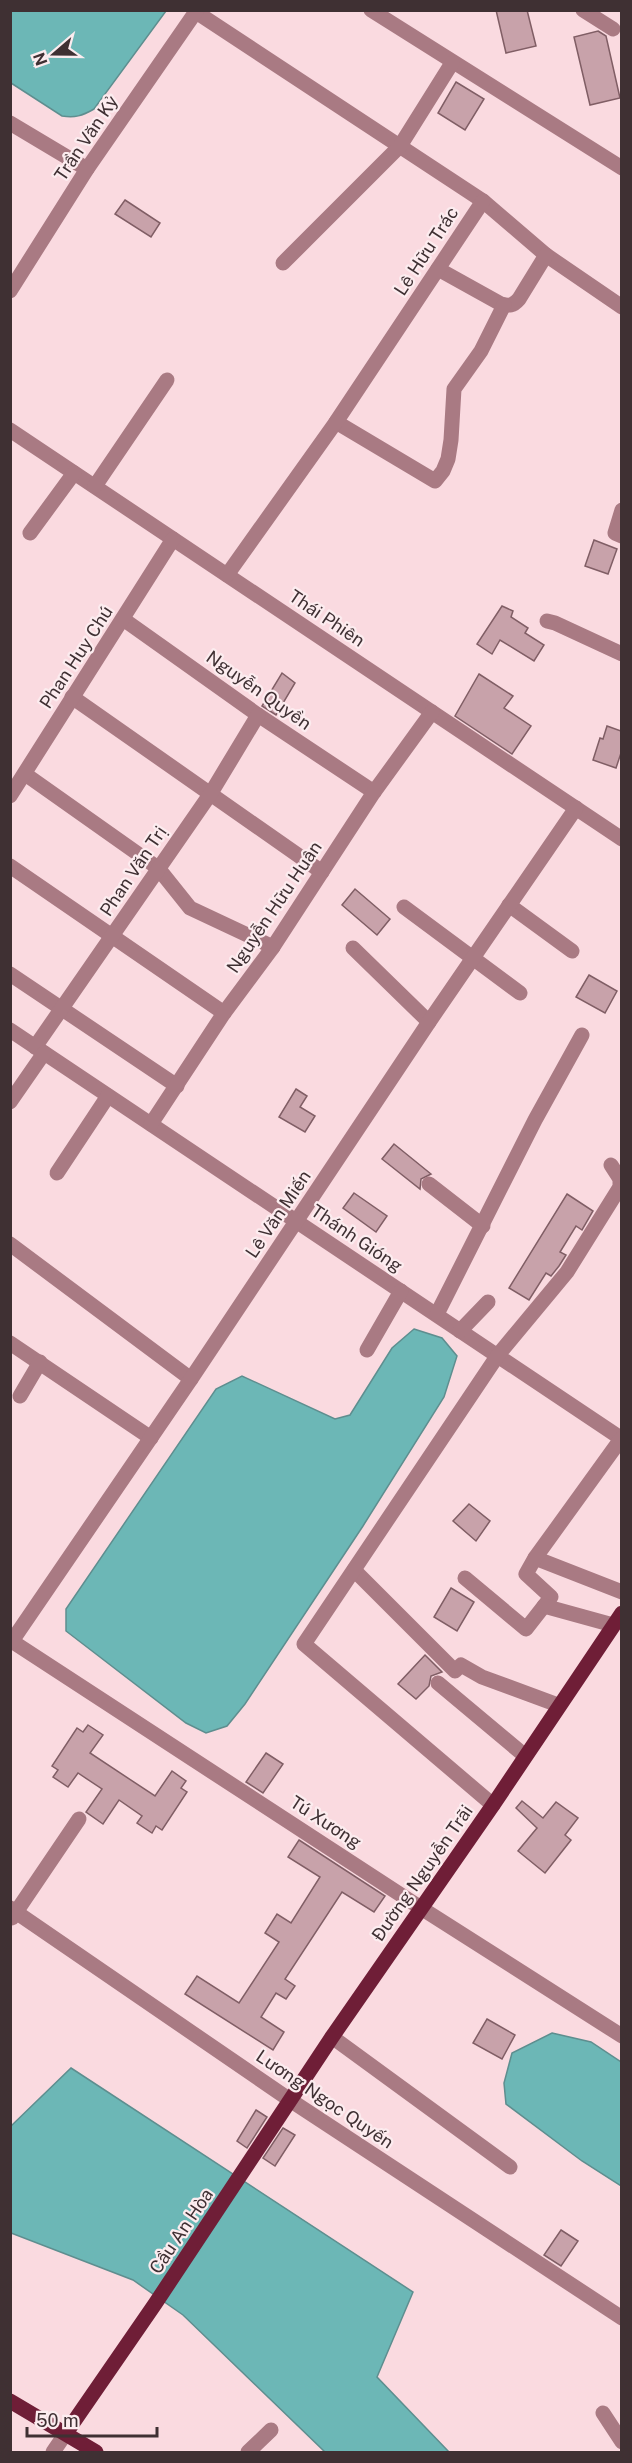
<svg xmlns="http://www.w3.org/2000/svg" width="632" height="2463" font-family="'Public Sans',sans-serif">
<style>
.water{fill:#6cb7b6;stroke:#5e8e8f;stroke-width:1.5}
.building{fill:#c8a2aa;stroke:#805e65;stroke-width:1.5}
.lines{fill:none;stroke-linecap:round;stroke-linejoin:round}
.minor{stroke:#a97a83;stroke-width:15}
.major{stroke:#6f1e37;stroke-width:15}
.labels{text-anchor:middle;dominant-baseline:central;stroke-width:4.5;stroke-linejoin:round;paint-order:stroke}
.street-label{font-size:18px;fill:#3f3033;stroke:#fcecef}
</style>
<rect width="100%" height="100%" fill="#fadae0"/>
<g class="water">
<path d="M10,11L11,10L166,11L94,109C82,116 75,118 62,116L11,83Z"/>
<path d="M414,1329L442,1338L457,1356L444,1397L363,1526L245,1704L227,1726L206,1733L186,1723L66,1631V1609L216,1389L242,1376L335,1419L350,1415L392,1348Z"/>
<path d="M552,2033L591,2042L621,2062V2186L582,2161L506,2104L504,2083L512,2053Z"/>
<path d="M71,2068L413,2292L377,2377L449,2452H325L183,2315L133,2280L11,2233V2126Z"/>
</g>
<g class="building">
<path d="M496,10H527L536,46L506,53Z"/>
<path d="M598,31L606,36L620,98L590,105L574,37Z"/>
<path d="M456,82L484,99L465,130L438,113Z"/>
<path d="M125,200L160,223L151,237L115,214Z"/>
<path d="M594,540L617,549L608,574L585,566Z"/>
<path d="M502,606L513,611L511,617L528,628L525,633L544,645L534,661L500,640L492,654L477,644Z"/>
<path d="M282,673L295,683L276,715L262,706Z"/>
<path d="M479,674L513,696L504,708L531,726L512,754L455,716Z"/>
<path d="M607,726L621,731V753L616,768L593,760L600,738L603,739Z"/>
<path d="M355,889L390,919L377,935L342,905Z"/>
<path d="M589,975L617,991L605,1013L576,997Z"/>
<path d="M296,1089L307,1096L300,1107L315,1116L305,1132L279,1117Z"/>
<path d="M394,1144L431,1174L421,1179L420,1189L382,1159Z"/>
<path d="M354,1193L387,1216L376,1232L343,1208Z"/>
<path d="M567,1194L593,1211L582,1230L576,1226L560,1252L566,1255L559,1266L551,1276L546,1273L529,1300L509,1288Z"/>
<path d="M469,1504L490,1521L476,1541L453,1521Z"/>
<path d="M451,1588L474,1602L457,1631L434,1617Z"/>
<path d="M425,1655L442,1672L431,1676L429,1686L416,1699L398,1684Z"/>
<path d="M88,1725L103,1735L90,1753L155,1796L172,1771L186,1781L181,1788L187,1792L162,1830L156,1826L152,1833L137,1823L142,1816L119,1800L103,1824L86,1812L102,1789L78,1773L68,1787L53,1777L58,1770L52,1766L77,1728L83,1732Z"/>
<path d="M266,1753L283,1764L263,1793L246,1782Z"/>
<path d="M522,1801L543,1818L556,1802L578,1818L565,1835L571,1840L545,1873L518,1851L537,1828L516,1808Z"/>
<path d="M299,1840L385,1896L374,1912L342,1892L285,1979L295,1986L286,1999L276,1993L261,2017L284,2032L273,2050L185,1994L197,1976L239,2003L279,1942L265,1933L277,1914L291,1923L320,1877L288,1857Z"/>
<path d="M487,2019L515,2035L502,2059L473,2043Z"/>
<path d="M256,2110L267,2117L247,2148L237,2141Z"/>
<path d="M283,2128L295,2135L275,2166L263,2158Z"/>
<path d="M561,2230L578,2241L561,2266L544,2255Z"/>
</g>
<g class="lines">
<g class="minor">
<path d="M371,10L622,168"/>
<path d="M583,10L613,29"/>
<path d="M196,12L483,201L546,255L622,307"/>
<path d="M10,123L87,169"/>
<path d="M283,263L400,146L452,63"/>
<path d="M438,269L501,304C509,306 513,306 519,299L546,255"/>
<path d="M10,291L87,169L197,10"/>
<path d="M336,422L435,481L443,471L448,459L451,440L454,389L481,351L504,305"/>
<path d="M10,430L622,839"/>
<path d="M95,486L167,380"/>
<path d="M622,510L615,533L622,536"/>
<path d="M30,533L74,473"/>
<path d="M227,575L336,422L483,201"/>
<path d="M123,619L258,715L374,792"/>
<path d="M547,621L555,623L622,654"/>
<path d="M72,697L322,872"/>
<path d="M25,774L158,868L190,908L273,947"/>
<path d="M10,796L173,539"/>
<path d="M10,866L224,1013"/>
<path d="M509,905L572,951"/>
<path d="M404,907L520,993"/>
<path d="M353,948L429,1022"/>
<path d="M10,974L177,1086"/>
<path d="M10,1030L622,1439"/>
<path d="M35,1047L211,793L258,715"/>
<path d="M10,1102L44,1053"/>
<path d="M151,1124L224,1013L273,947L374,792L432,712"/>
<path d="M57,1173L108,1096"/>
<path d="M429,1184L483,1226"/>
<path d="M10,1244L191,1379"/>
<path d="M437,1314L535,1120L582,1035"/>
<path d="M460,1331L488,1302"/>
<path d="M10,1343L151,1438"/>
<path d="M367,1350L401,1291"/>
<path d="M20,1396L40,1362"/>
<path d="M535,1558L622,1592"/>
<path d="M354,1570L455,1671L461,1665L482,1677L558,1705"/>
<path d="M465,1578L526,1629L551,1597L526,1574L535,1558L621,1439"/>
<path d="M544,1606L613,1625"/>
<path d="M10,1640L421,1908L622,2036"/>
<path d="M12,1641L191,1379L429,1022L576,808"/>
<path d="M438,1683L524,1755"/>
<path d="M493,1805L304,1644L498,1355L567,1272L620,1187V1179L611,1165"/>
<path d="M10,1908L290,2100L622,2318"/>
<path d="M12,1918L79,1819"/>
<path d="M332,2037L510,2167"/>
<path d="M603,2413L622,2442"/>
<path d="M53,2452L66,2433"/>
<path d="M248,2452L271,2430"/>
</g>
<g class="major">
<path d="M10,2401L96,2452"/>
<path d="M66,2433L155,2304L332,2037L493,1805L622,1613"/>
</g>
</g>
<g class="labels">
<g class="street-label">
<text transform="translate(86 138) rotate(-56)">Trần Văn Kỷ</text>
<text transform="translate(426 251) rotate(-57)">Lê Hữu Trác</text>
<text transform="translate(327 618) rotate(34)">Thái Phiên</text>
<text transform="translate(76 657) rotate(-57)">Phan Huy Chú</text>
<text transform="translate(259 690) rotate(35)">Nguyễn Quyền</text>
<text transform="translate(133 871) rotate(-56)">Phan Văn Trị</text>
<text transform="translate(274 907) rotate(-56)">Nguyễn Hữu Huân</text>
<text transform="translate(278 1214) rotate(-56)">Lê Văn Miến</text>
<text transform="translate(357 1238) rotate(34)">Thánh Gióng</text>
<text transform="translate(326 1822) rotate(33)">Tú Xương</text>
<text transform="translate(422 1873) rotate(-55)">Đường Nguyễn Trãi</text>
<text transform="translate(325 2099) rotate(34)">Lương Ngọc Quyến</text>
<text transform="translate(181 2231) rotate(-56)">Cầu An Hòa</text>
</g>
</g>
<rect width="632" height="2463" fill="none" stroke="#3f3033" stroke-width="24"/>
<g transform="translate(54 54) rotate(250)" stroke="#fcecef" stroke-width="4.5" paint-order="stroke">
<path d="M0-4.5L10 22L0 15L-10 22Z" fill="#3f3033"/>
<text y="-9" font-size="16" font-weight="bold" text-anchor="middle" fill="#3f3033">N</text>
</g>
<path d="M27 2427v9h130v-9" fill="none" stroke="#3f3033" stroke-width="3"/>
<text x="36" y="2427" font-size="18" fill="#3f3033" stroke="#fcecef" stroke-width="4.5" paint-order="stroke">50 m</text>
</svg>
